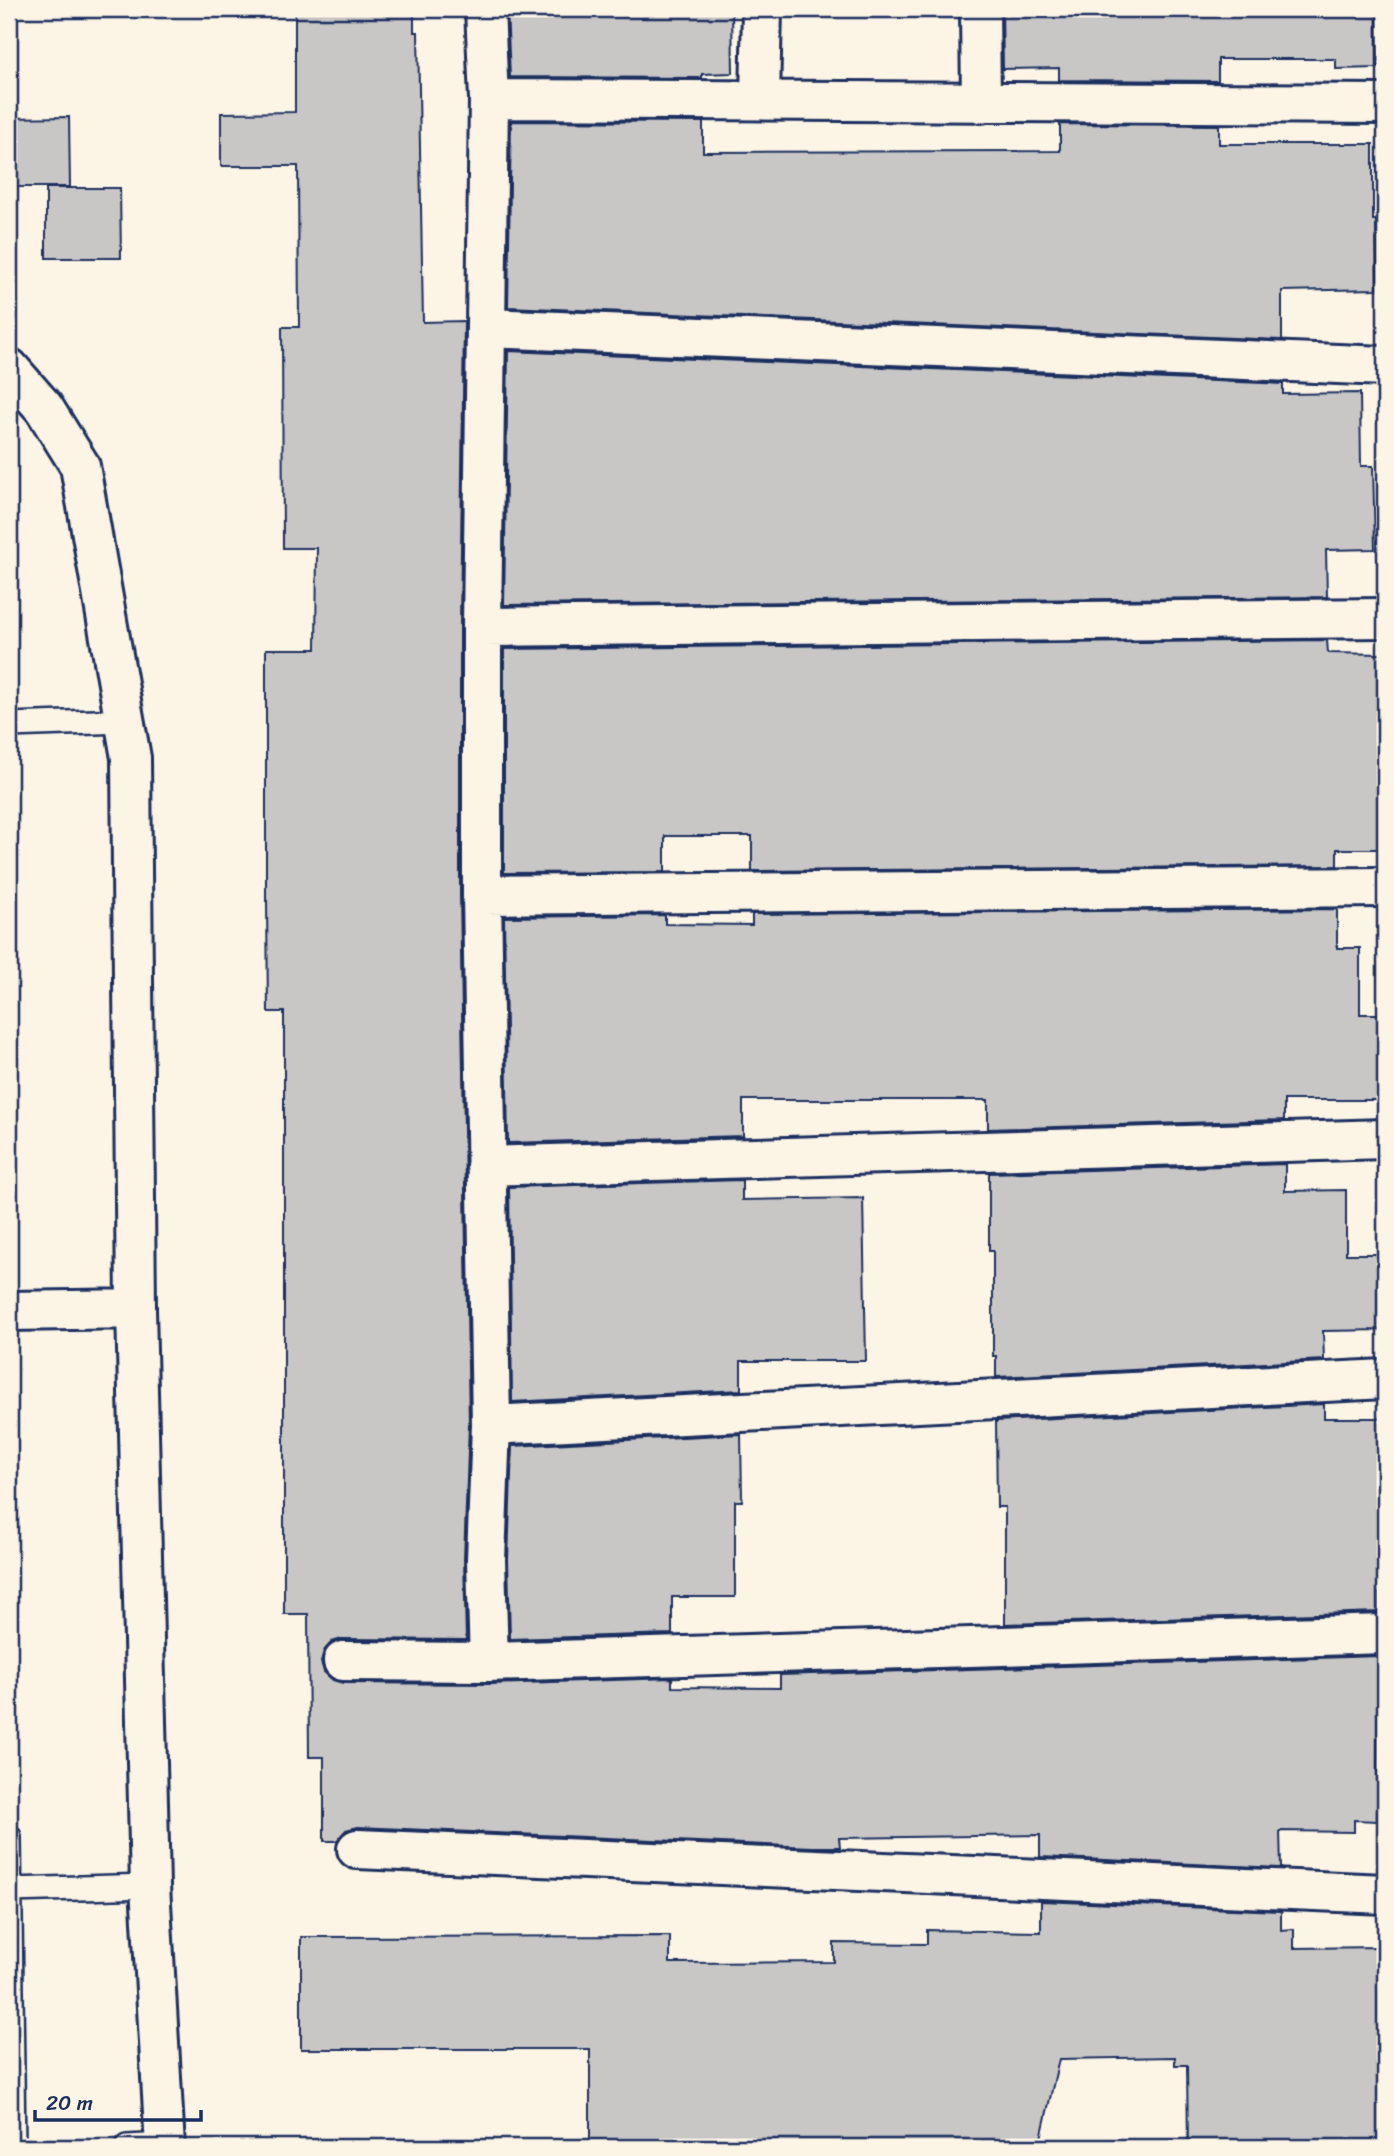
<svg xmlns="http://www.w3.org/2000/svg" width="1394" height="2156" font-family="Sriracha,sans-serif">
  <rect width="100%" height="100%" fill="#fcf5e5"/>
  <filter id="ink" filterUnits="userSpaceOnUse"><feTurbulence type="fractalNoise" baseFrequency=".0143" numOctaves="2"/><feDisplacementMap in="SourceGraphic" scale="14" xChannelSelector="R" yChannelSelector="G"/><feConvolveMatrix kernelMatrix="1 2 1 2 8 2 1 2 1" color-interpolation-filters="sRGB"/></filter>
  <g filter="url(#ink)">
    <path fill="#c8c7c6" stroke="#1b2f5e" stroke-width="2" d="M295,9H414V32H418L423,322L464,321L460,627V895L469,1425L464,1559L466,1640L342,1639L332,1642L324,1651L321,1662L324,1672L333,1680L343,1683L490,1684L672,1678V1687L780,1688V1675L1379,1656L1377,1821L1354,1820V1832L1280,1831L1281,1868L1040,1857V1835L839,1838L840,1847H813L358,1827L346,1830L337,1841H324V1757H309L308,1614H284V1012H268L267,901H266V649H316L317,548H283L282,327H299L298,166H221V113L295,112Z
      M507,9H732L733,73L702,74V78L510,77Z
      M1002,9H1377L1378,68L1336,69V59H1218V81L1059,80V68L1003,69Z
      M69,117L70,187H9V118Z
      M511,121L703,122V152L1060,151V124L1219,125V144H1373V220H1376L1377,289L1282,291V340L508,307Z
      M46,188H120L121,258H46Z
      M508,351L1283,384V394L1360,393L1361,466H1373L1375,549L1326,550L1327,597L504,605Z
      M1327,640L1328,653L1382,654L1383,849H1337V866L752,871V836H665V872L504,873V649Z
      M1337,909V948H1360V1014H1381V1100H1284V1120L988,1129V1100H743V1136L508,1143L504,917L665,915V924L752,925V914Z
      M1285,1164V1191L1346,1190V1254H1385V1330L1323,1331L1324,1360L996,1377V1356H993V1251H989V1173Z
      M742,1180V1200L863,1198L866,1361H741V1390L512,1402L509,1187Z
      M1324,1404V1418H1385V1593H1379V1612L1005,1624V1507H997L996,1421Z
      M741,1434L742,1501H735V1597H672V1634L510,1639L508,1560L512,1446Z
      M1041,1901L1281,1911V1930L1294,1929V1948L1385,1947V2147H1188L1187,2065H1175V2057L1059,2059L1039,2147H590V2049H301V1937L670,1936V1963L834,1962V1943L927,1944V1930L1041,1932Z"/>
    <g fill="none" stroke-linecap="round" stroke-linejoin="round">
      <defs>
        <path id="service" d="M9,725L124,721
          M9,1837L13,2147
          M10,1890L150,1886
          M127,2147L165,2145"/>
        <path id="minor" d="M485,9L489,99L482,627V895L491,1425L486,1560L489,1662L1385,1634
          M980,9L981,103
          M489,99L1385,104
          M760,99L762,9
          M486,328L1385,366
          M9,368L44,408L80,466L131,758L136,1309L150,1886L165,2147
          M482,627L1385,618
          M482,895L1385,887
          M486,1166L1385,1139
          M9,1311L136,1309
          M491,1425L1385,1379
          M343,1661L489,1662
          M357,1849L1385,1894"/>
      </defs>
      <use href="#service" stroke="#1b2f5e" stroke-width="28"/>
      <use href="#minor" stroke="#1b2f5e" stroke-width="44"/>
      <use href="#service" stroke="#fcf5e5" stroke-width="23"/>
      <use href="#minor" stroke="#fcf5e5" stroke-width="38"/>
    </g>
  </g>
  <rect width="1394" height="2156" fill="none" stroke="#fcf5e5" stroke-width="35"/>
  <rect x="18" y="18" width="1359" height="2121" fill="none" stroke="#1b2f5e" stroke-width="2.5" filter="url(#ink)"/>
  <path d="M35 2110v10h166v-10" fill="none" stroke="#1b2f5e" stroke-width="3.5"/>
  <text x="46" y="2110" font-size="21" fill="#1b2f5e" stroke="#fcf5e5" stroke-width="5" paint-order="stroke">20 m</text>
</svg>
